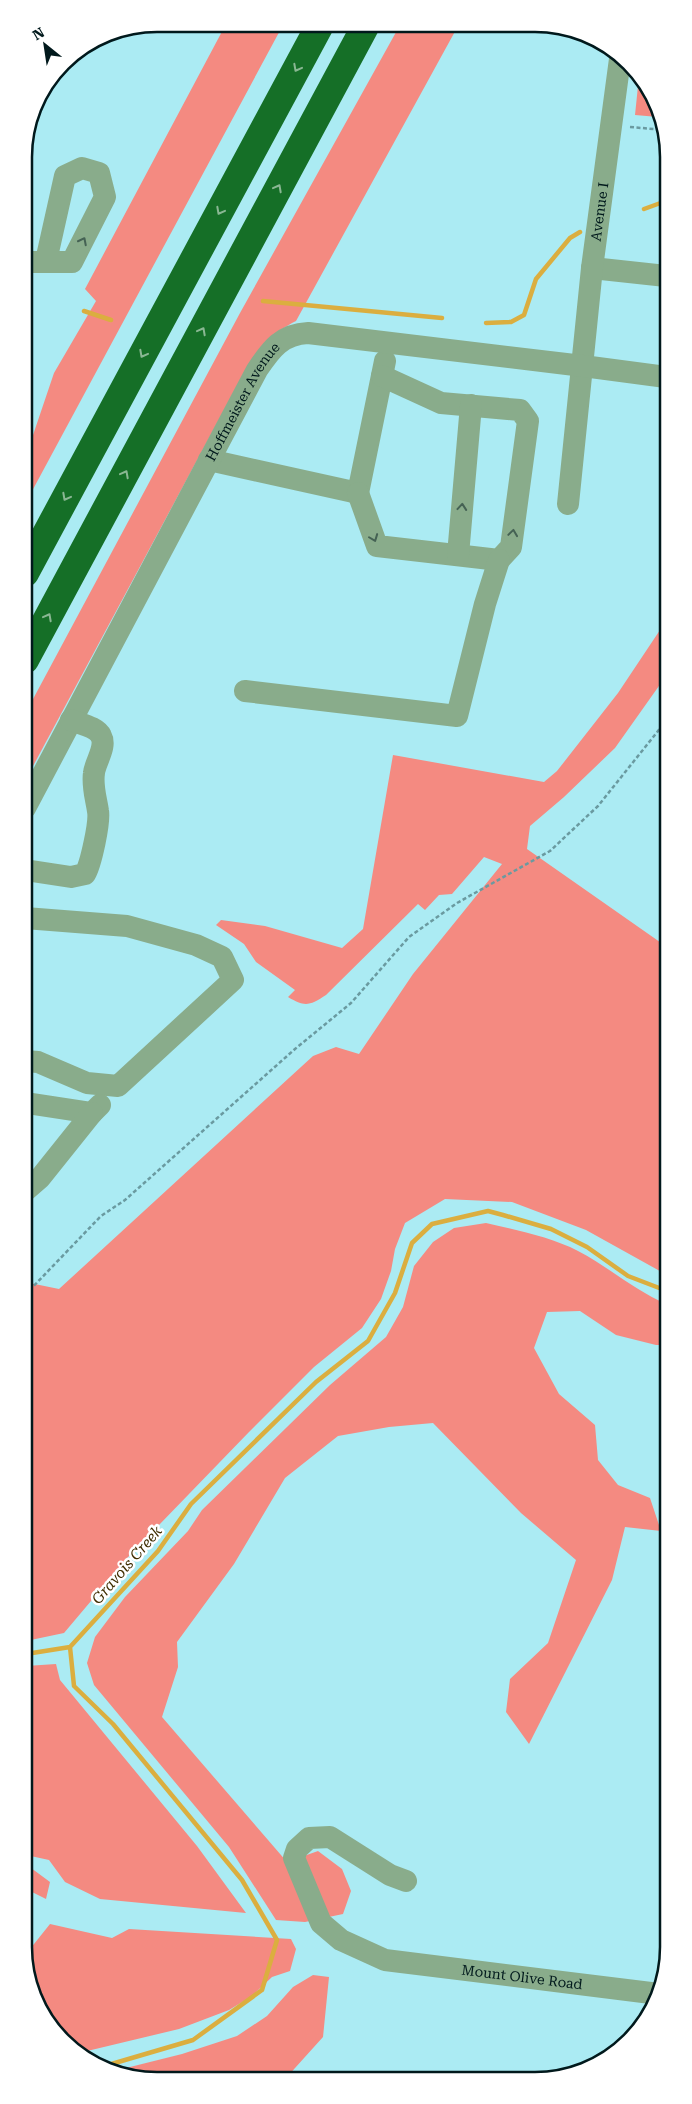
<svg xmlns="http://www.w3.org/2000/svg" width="692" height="2104" font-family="'Roboto Serif',serif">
  <rect width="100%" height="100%" fill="#abebf3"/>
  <path fill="#f48a81" d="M226,24L283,25L24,506V450L31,441L54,373L96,301L85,289Z
    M400,25L458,26L296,321C269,335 262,344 246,369L25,781V714L240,313Z
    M638,86H641L658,117L635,115Z
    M666,621V676L615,748L564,797L530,826L527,849L667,947V1275L586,1230L512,1202L445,1199L405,1223L395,1249L391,1271L381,1299L362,1328L314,1367L249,1432L129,1556L64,1633L26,1641L25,1282L59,1289L313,1056L336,1047L359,1054L413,974L502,864L484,857L452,894L439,895L425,910L418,904L326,995C309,1006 305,1007 288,997L295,990L256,962L244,944L216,925L221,920L265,926L342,948L363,929L393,755L544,782L557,771L618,693Z
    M486,1223C516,1230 551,1237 578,1251C609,1267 635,1291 667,1304V1345H656L616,1335L580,1311L547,1312L534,1348L559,1394L595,1425L598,1460L618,1485L650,1498L661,1531L625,1527L612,1580L529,1744L506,1712L510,1679L548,1643L576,1560L521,1513L433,1423L389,1427L338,1436L285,1478L234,1564L177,1642L178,1667L162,1717L287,1862L318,1851L342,1869L351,1891L343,1914L305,1922L276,1920L229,1847L94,1685L87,1663L95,1637L125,1597L188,1531L202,1510L330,1385L386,1337L403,1307L414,1266L433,1242L454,1228Z
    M56,1664L60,1680L197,1846L246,1913L100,1899L65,1882L49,1860L26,1855V1666Z
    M26,1861L27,1865L50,1882L46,1899L26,1889Z
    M50,1924L112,1938L129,1929L291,1939L296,1949L290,1971L272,1977L252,1996L229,2010L179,2029L83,2052L63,2041L26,1972V1954Z
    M313,1975L329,1977L323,2037L286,2078H132L118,2070L182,2054L237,2036L267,2016L293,1987Z"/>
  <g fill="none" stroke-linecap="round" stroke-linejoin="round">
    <path stroke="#dbae3f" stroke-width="4.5" d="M644,209L666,201
      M263,301L442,318
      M84,311L111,320
      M486,323L511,322L524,315L536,279L570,238L580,232
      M26,1654L70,1647
      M108,2065L193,2040L262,1990L277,1940L242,1880L113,1724L74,1686L70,1647L158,1551L191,1504L316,1382L368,1341L395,1293L412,1243L432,1224L488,1211L503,1215L551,1229L587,1247L628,1276L667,1291"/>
    <path stroke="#6a9aa0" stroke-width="2.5" stroke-dasharray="4 2.5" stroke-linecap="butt" d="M630,127L665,130
      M25,1295L101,1216L125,1200L295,1049L351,1003L409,937L457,903L550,851L598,806L666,721"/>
    <g stroke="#89ac8b" stroke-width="22">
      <path d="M24,262H72L105,197L99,173L82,168L65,176L46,261"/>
      <path d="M592,268L666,276"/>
      <path d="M209,460L358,493L385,361"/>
      <path d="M358,493L377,546L499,560L511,547L528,421L520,410L441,403L382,376"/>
      <path id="s1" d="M568,504L592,268L620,59"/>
      <path d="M458,555L471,405"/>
      <path d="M245,691L457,716L485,604L499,560"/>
      <path id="s2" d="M25,808L257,370C271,349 282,334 308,333L583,366L666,377"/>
      <path d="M25,870L71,877L85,874C91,864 100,822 98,811C96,798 92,786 94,773C95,762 107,747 101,736C97,727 80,724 71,720"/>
      <path d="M25,918L127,926L196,945L222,957L233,980L118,1086L87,1083L38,1062L25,1061"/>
      <path d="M33,1104L92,1113L100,1105"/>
      <path d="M25,1191L40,1178L92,1113"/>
      <path id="s3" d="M406,1881L390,1875L330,1837L309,1838L297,1849L294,1858L321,1923L341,1940L385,1960L659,1994"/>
    </g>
    <path stroke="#156f27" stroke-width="28" d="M25,573L320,25
      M25,660L366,25"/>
  </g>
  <defs><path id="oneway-chevron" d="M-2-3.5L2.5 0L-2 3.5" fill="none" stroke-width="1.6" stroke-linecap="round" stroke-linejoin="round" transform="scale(1.25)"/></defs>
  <g stroke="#8ab793">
    <use href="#oneway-chevron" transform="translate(297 68) rotate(118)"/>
    <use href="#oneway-chevron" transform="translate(278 188) rotate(-62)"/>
    <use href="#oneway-chevron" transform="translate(220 211) rotate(118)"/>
    <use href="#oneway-chevron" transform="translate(202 331) rotate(-62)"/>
    <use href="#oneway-chevron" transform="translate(143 354) rotate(118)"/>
    <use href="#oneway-chevron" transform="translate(125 474) rotate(-62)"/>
    <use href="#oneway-chevron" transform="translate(66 497) rotate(118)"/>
    <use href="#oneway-chevron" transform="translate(48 617) rotate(-62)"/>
  </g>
  <g stroke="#456254">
    <use href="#oneway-chevron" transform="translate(83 241) rotate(-63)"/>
    <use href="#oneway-chevron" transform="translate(462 507) rotate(-85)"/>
    <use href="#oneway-chevron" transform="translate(513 533) rotate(-82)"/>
    <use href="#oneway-chevron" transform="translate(374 538) rotate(69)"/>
  </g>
  <g text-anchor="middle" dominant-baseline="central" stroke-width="5" stroke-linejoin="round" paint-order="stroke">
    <g font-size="14" fill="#01191c" stroke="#fff">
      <text stroke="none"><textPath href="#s1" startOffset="294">Avenue I</textPath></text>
      <text stroke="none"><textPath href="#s2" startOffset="461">Hoffmeister Avenue</textPath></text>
      <text stroke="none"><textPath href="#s3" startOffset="418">Mount Olive Road</textPath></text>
    </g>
    <g font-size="15" font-style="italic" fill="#3f2d00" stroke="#fff">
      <text transform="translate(127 1565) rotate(-49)">Gravois Creek</text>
    </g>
  </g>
  <path d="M0 0H692V2104H0ZM157 32H535A125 125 0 0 1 660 157V1947A125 125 0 0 1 535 2072H157A125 125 0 0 1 32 1947V157A125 125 0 0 1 157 32Z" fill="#fff" fill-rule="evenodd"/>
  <path fill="none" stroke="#01191c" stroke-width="2.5" d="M157 32H535A125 125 0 0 1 660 157V1947A125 125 0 0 1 535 2072H157A125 125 0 0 1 32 1947V157A125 125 0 0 1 157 32Z"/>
  <g transform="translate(45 45) rotate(330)" stroke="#ffffff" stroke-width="4" paint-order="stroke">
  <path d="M0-4L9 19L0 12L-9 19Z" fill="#01191c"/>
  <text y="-8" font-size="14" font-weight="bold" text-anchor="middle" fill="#01191c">N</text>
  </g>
</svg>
